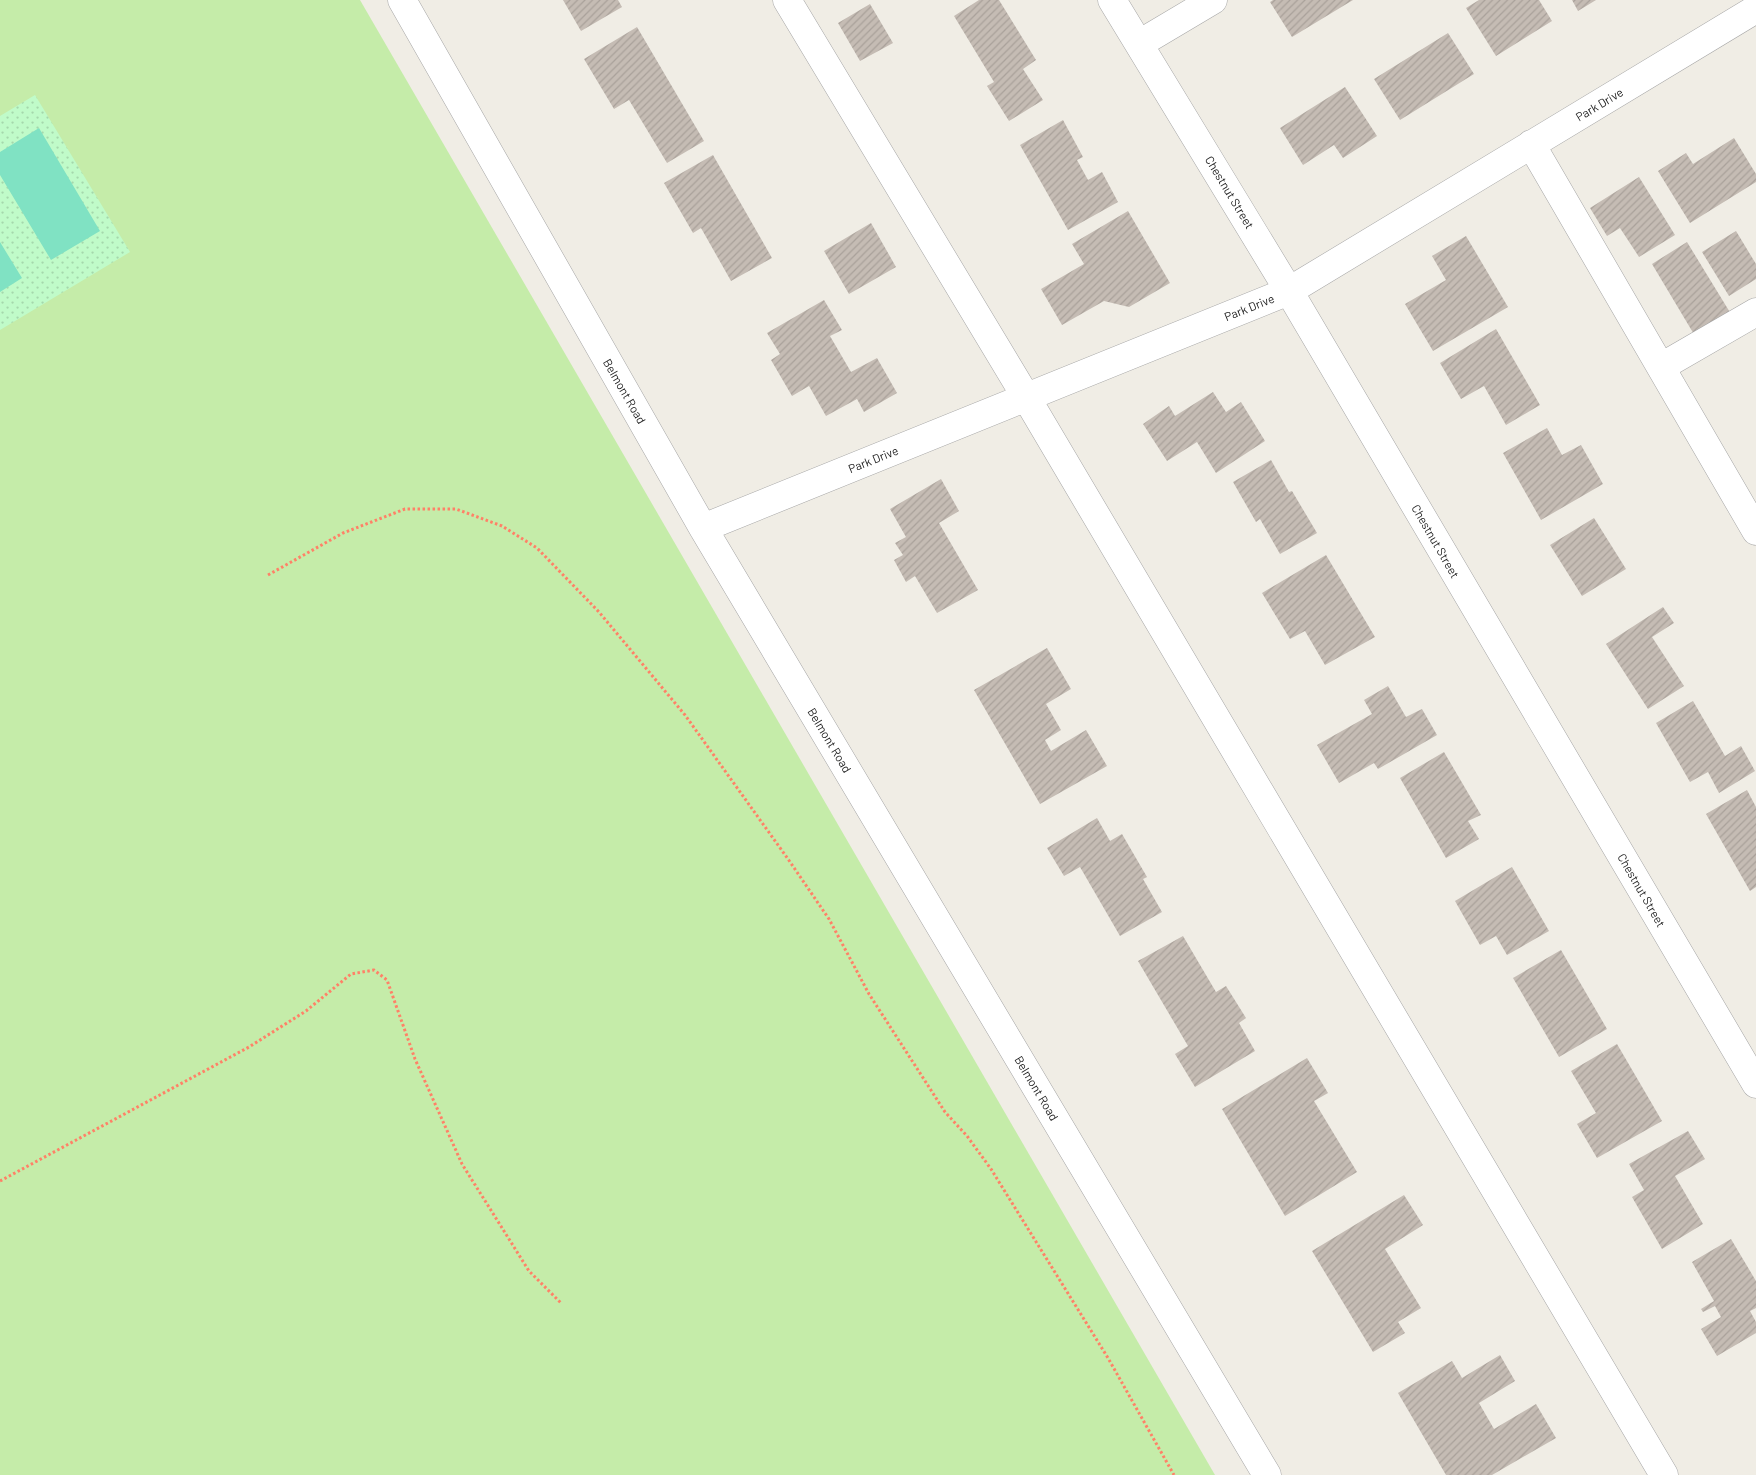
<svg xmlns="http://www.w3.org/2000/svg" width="1756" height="1475" font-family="Barlow,sans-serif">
  <defs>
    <pattern id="park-dots" width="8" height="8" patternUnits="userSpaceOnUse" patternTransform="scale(1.25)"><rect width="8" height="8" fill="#c0fbc9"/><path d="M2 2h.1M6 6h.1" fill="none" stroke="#a5d7ac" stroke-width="1.8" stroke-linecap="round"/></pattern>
    <pattern id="building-hatch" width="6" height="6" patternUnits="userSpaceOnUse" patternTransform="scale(1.25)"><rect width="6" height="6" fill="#c5bcb4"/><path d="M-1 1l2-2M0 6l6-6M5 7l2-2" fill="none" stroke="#a9a19a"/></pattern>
  </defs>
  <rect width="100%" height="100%" fill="#f0ede5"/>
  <path fill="#c5eca9" d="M0,0H360L1215,1475H0Z"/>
  <path fill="url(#park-dots)" d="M35,95L130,252L0,330V116Z"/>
  <path fill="#80e2c3" d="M39,128L100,231L51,260L0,175V152Z
    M0,242L22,278L0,292Z"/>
  <path fill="url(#building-hatch)" d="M563,0H618L622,7L581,31Z
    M979,0H999L1036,60L1023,69L1043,100L1009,121L987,86L994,82L954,16Z
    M1273,0H1353L1292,37L1270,2Z
    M1479,0H1539L1552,21L1496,56L1466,8Z
    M1572,0H1596L1578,11Z
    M870,4L893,43L860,61L838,23Z
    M637,27L704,141L667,163L629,100L614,109L584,59Z
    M1448,33L1474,74L1400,120L1374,79Z
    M1345,87L1377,136L1343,158L1334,145L1303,165L1280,128Z
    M1063,120L1083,157L1077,160L1088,180L1102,172L1118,202L1068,230L1020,145Z
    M1734,138L1756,174V182L1690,223L1658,171L1686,153L1693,164Z
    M713,155L772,258L731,281L701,228L693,233L664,183Z
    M1639,177L1675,235L1639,257L1620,228L1607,236L1590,208Z
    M1128,211L1170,283L1129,307L1104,301L1062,325L1041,289L1084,264L1072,244Z
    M871,223L896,267L849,294L824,251Z
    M1736,231L1756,264V279L1729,296L1702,252Z
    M1466,236L1508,307L1433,351L1405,304L1446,280L1432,256Z
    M1687,242L1731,314L1695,336L1652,264Z
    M824,300L842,330L830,336L851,372L877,358L897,393L864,412L857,399L826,416L809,386L792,396L771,360L780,354L767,333Z
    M1496,329L1540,405L1506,425L1484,386L1461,399L1440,363Z
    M1213,392L1226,412L1241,402L1265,441L1216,473L1197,442L1167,461L1143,424L1169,406L1175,416Z
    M1547,428L1562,455L1581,445L1603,484L1541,520L1503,453Z
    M1271,460L1289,492L1292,491L1317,533L1280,554L1260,519L1256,522L1233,482Z
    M941,479L959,511L939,523L978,590L937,613L915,576L906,582L894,560L903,555L895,543L906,537L890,509Z
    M1594,518L1626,569L1582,596L1550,545Z
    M1326,555L1375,637L1325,665L1305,631L1290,639L1262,593Z
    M1663,607L1674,623L1652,637L1684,686L1648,709L1606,644Z
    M1047,648L1071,689L1046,704L1061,730L1045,740L1051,751L1086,730L1107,766L1040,804L974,690Z
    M1388,686L1406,717L1422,709L1437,735L1378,769L1374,763L1339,783L1317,745L1372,714L1364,700Z
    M1693,701L1725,756L1741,746L1755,771L1719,793L1708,772L1690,782L1656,723Z
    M1444,752L1481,815L1468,821L1479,839L1446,858L1400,778Z
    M1747,790L1756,807V887L1750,891L1706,814Z
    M1097,818L1110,841L1122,834L1147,877L1143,879L1162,912L1120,936L1080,867L1064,876L1047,848Z
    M1512,867L1549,931L1507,955L1496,936L1480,945L1455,901Z
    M1183,936L1216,992L1226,986L1246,1018L1239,1023L1255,1051L1195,1087L1175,1054L1188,1046L1138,961Z
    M1561,950L1607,1029L1559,1057L1513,978Z
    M1617,1044L1662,1121L1597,1158L1577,1124L1596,1113L1571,1071Z
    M1307,1058L1328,1093L1314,1101L1357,1172L1285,1216L1222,1109Z
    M1688,1131L1705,1159L1675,1176L1703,1224L1662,1249L1632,1197L1644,1190L1629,1164Z
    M1404,1195L1423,1225L1385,1249L1421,1308L1398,1322L1405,1333L1373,1352L1312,1251Z
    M1731,1239L1756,1281V1308L1750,1311L1756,1322V1333L1717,1356L1701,1329L1721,1317L1715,1306L1703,1312L1701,1309L1714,1301L1692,1262Z
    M1500,1355L1515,1381L1479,1403L1494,1429L1536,1404L1556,1438L1492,1475H1446L1398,1393L1452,1361L1462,1378Z"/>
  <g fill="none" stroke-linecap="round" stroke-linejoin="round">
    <defs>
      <path id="minor" d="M402,0L703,528L1267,1475
        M787,0L1026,397L1664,1475
        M1112,0L1289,291L1756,1084
        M1139,44L1213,0
        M1531,144L1756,531
        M1661,367L1756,312
        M703,528L1289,291L1756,9"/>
    </defs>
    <use href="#minor" stroke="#a6a6a6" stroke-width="29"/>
    <path stroke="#ff8167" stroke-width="3" stroke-dasharray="2.5 2.5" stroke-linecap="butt" d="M268,575L343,533L405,509H456L502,526L537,548L599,612L685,715L788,859L829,919L869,994L918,1070L945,1112L967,1136L991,1169L1108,1358L1174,1475
      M0,1181L249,1047L306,1011L351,974L374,970L387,980L415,1059L462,1164L529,1271L561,1303"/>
    <use href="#minor" stroke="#fff" stroke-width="28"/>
  </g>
  <g text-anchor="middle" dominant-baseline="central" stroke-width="4" stroke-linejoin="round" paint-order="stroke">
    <g font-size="12" fill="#1f1f1f" stroke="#fff">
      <text transform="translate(1599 104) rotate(-31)">Park Drive</text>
      <text transform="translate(1230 192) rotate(59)">Chestnut Street</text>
      <text transform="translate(1249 307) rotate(-22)">Park Drive</text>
      <text transform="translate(625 391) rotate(60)">Belmont Road</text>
      <text transform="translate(873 459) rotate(-22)">Park Drive</text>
      <text transform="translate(1436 541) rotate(60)">Chestnut Street</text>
      <text transform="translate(830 740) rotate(59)">Belmont Road</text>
      <text transform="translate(1642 890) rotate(60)">Chestnut Street</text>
      <text transform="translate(1037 1088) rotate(59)">Belmont Road</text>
    </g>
  </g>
</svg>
